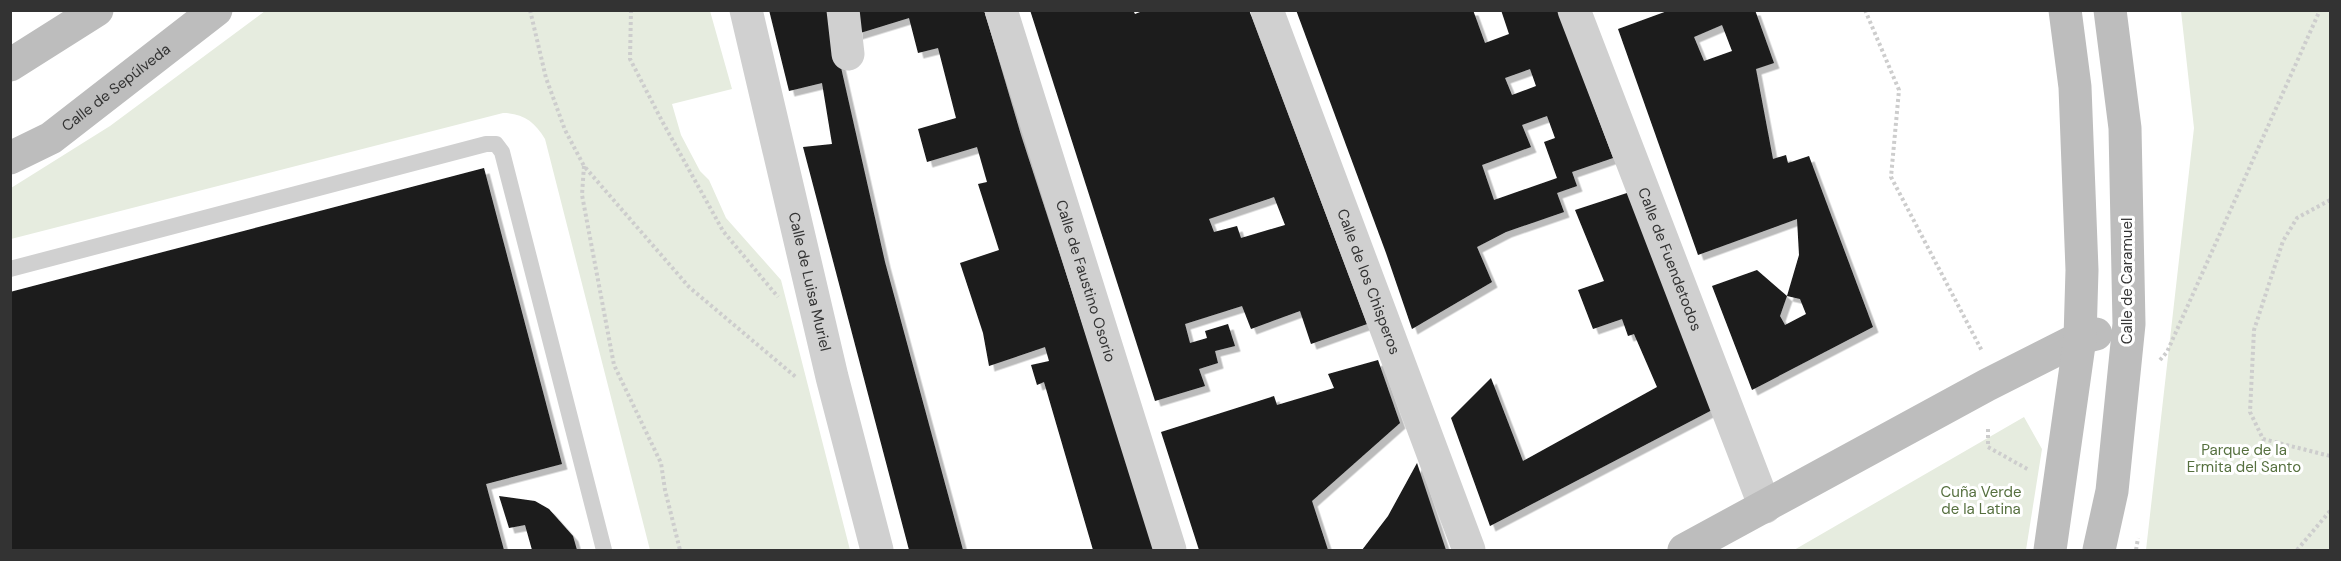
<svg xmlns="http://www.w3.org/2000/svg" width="2341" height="561" font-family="'DM Sans',sans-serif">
  <defs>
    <filter id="shadow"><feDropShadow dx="5.5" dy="5.5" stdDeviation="0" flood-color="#0004"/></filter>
  </defs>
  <rect width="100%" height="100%" fill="#fff"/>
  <path fill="#e6ecdf" d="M265,11H710L732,89L672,104L681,135L700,171L709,180L726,218L781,280L850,550H650L545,139C535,122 523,113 503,113L11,239V188L110,126Z
    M2181,11H2330V550H2146L2194,128Z
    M2024,417L2042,449L2026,550H1794Z"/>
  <path fill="#1a1a1a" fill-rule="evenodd" filter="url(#shadow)" d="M769,10H828L885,262L963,550H909L803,147L832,144L822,83L789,91Z
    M857,10H984L1021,135L1156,550H1093L1044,382L1037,385L1031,365L1049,361L1045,347L989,366L983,333L960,263L999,250L978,184L987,182L977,147L927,162L918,129L956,118L938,48L918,53L909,18L857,34Z
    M1030,10H1133L1135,14L1145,10H1249L1367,324L1311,344L1300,311L1251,329L1242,306L1185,324L1190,343L1207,338L1205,331L1228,324L1235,346L1215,351L1218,363L1199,369L1205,386L1155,401ZM1274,197L1285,225L1241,238L1237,226L1214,232L1209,219Z
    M1296,10H1473L1485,43L1509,34L1501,10H1558L1613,158L1572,172L1577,186L1557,193L1564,212L1506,232L1477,247L1492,282L1412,329L1386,253ZM1530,69L1536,86L1512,95L1505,78ZM1547,116L1555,138L1544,142L1557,178L1494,200L1482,165L1531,147L1522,125Z
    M1670,10H1755L1774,63L1756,69L1773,159L1786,155L1788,163L1809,156L1873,327L1752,390L1712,286L1757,270L1787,296L1780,316L1785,325L1806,314L1800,299L1787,296L1799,255L1797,219L1698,255L1618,29ZM1722,25L1732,51L1704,61L1694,37Z
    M484,168L562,464L486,484L504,550H10V292Z
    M1630,192L1714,409L1490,526L1451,418L1491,378L1523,461L1657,387L1634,334L1628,336L1622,319L1593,329L1578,290L1604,281L1575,210Z
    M1378,360L1400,423L1312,501L1328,550H1199L1161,432L1274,396L1277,405L1334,388L1328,374Z
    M1417,463L1446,550H1362L1388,516Z
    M499,496L535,501L549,509L573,536L577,550H532L525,525L509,528Z"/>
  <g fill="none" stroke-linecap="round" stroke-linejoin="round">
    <path stroke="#cdcdcd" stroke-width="4" stroke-dasharray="3 3" stroke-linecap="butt" d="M530,10L546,78L565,130L584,166L689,287L797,378
      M631,10L630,59L662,121L723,231L778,297
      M1865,10L1899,90L1891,177L1982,351
      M584,166L582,195L614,365L661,463L665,490L680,550
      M2330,200L2297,218L2283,241L2254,330L2250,412L2263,439L2330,456
      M2160,360L2167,352L2320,10
      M1988,429V447L2029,470
      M2136,550L2138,538
      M2297,550L2330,511"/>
    <path stroke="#d0d0d0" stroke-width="16" d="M10,269L486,144H496L502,152L604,550"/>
    <g stroke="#d0d0d0" stroke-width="33">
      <path id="s1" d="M746,10L832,377L877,550"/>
      <path d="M843,10L848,54"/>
      <path id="s2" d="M1001,10L1170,550"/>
      <path id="s3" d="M1267,10L1469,550"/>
      <path id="s4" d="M1574,10L1765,507"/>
    </g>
    <g stroke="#bdbdbd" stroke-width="33">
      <path d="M10,65L97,10"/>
      <path id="s5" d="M10,158L51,138L216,10"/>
      <path d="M1684,550L1987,385L2080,338L2096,334"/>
      <path d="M2050,550L2080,338L2082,270L2075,87L2065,10"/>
      <path d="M2099,550L2112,491L2129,324L2125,128L2110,10"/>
    </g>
  </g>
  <g text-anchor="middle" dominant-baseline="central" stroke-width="6" stroke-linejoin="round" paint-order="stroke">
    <g font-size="15" fill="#333" stroke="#fff">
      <text stroke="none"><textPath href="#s5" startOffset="128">Calle de Sepúlveda</textPath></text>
      <text stroke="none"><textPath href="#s4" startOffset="267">Calle de Fuendetodos</textPath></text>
      <text stroke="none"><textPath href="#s2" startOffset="284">Calle de Faustino Osorio</textPath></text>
      <text stroke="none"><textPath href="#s3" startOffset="290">Calle de los Chisperos</textPath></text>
      <text stroke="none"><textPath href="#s1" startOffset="279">Calle de Luisa Muriel</textPath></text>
      <text transform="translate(2127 281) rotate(-90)">Calle de Caramuel</text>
    </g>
    <g font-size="15" fill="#56703f" stroke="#fff">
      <text x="2244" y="450">Parque de la<tspan x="2244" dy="17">Ermita del Santo</tspan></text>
      <text x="1981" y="492">Cuña Verde<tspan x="1981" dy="17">de la Latina</tspan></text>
    </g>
  </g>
  <rect width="2341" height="561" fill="none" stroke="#333333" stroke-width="24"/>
</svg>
